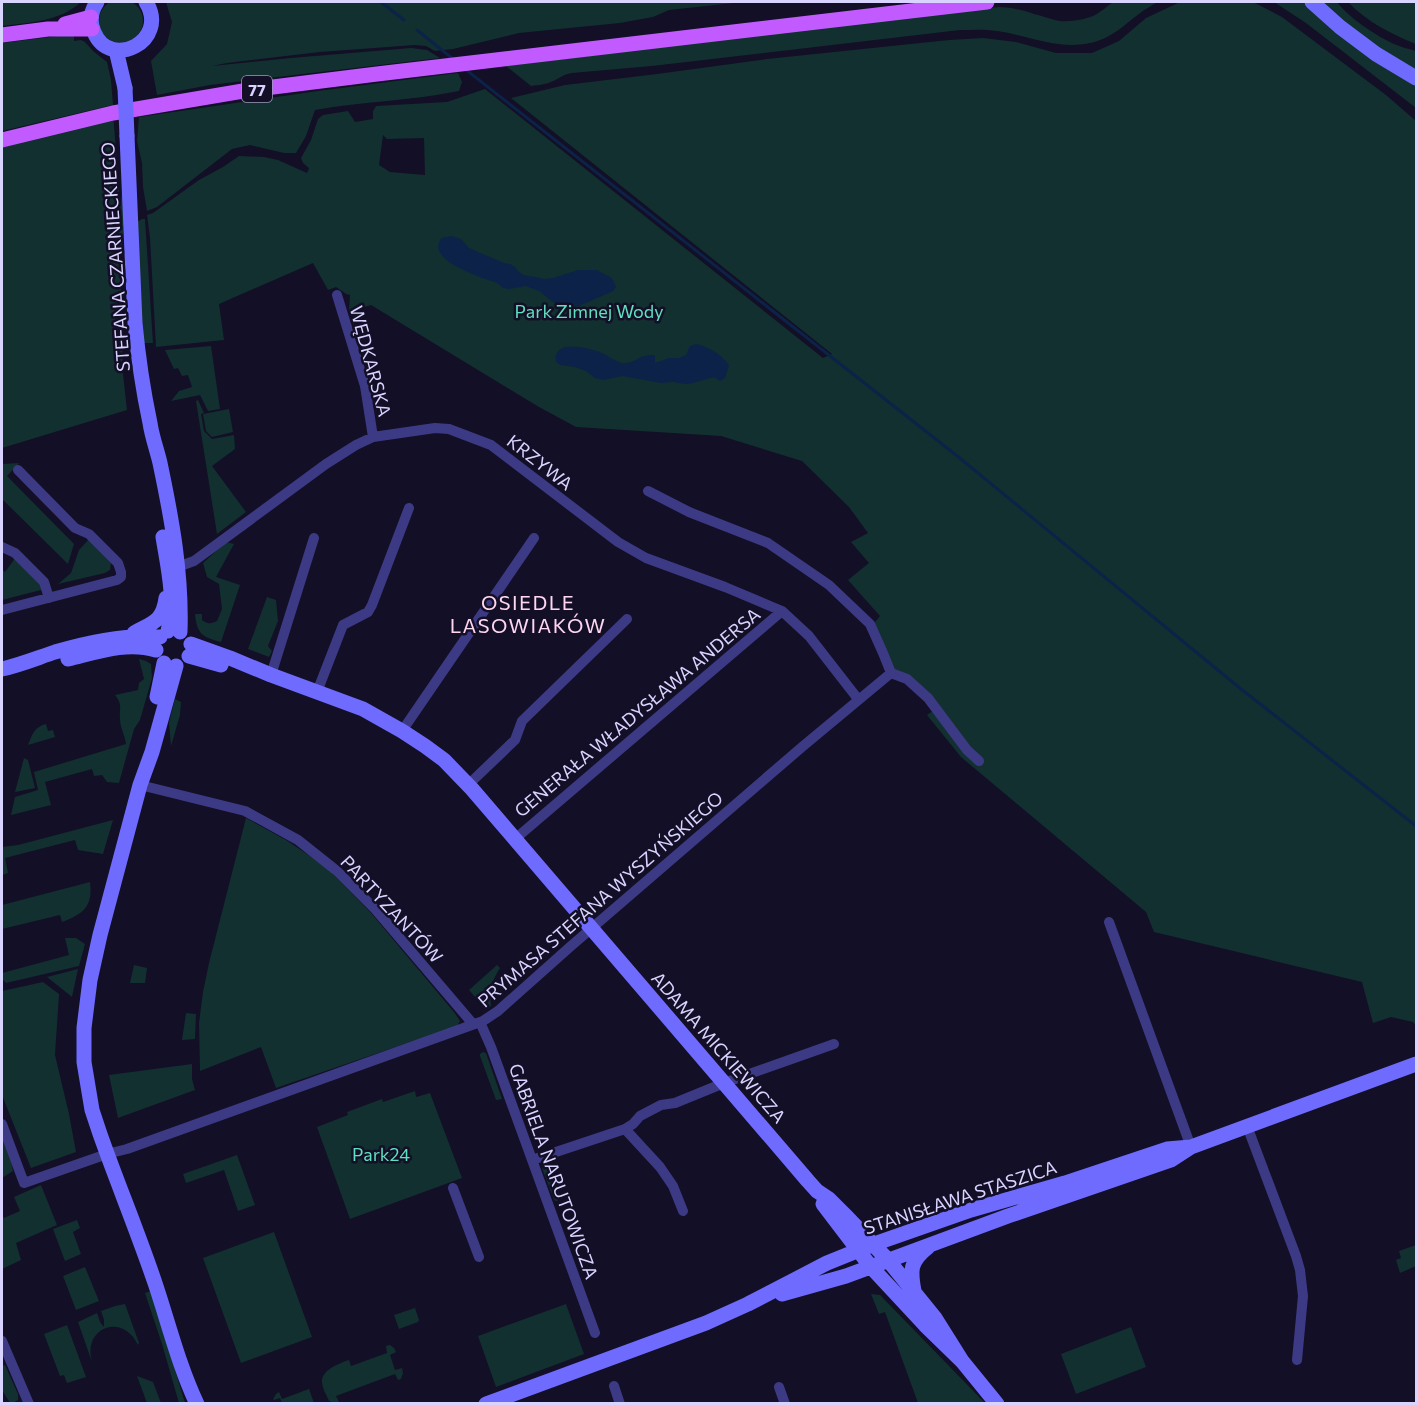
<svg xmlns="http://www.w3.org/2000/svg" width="1418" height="1405" font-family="Commissioner,sans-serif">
  <rect width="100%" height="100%" fill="#130f26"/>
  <path fill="#12302f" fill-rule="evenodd" d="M99 21a22 22 0 1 1 44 0a22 22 0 1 1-44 0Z
    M2,2H81C59,22 31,22 2,26Z
    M166,2H743L669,10L653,17L620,23L519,33L453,49L435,51L426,46L415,45L320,52L227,63L212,66L291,58L411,48L427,50L440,58L210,85L157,95L151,61L167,44L172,22Z
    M1113,2H1158C1151,6 1145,9 1139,14C1128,22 1118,32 1105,38C1068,55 1033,36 997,31C984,29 972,30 960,30L652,66L572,73C565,74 563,76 557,79C549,84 540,85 531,86L506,66L999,7C1022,8 1035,15 1055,20C1066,23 1083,20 1093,16C1100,13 1107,6 1113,2Z
    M1186,2H1253L1282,17L1386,95L1416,121V1025L1413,1022L1391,1017L1373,1023L1362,982L1154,932L1146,912L961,757L927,715L937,708L907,679L891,673L871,627L880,616L848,580L869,563L851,542L868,533L849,507L802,461L721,436L576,427L539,407L371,305L349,311L350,295L346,294L336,287L328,290L313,263L219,304L224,340L156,347L150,238L147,215L153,213L199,180L223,167L239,156L264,157L278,160L307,173L309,168L303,163L301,158L311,140L318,119L323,115L348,111L355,122L373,119V111L376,106L447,102L485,89L823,358L832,354L511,98L565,85L657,74L767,59L949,40L983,38L1016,42L1056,53H1092L1119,41L1146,18L1178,3ZM383,135L387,139L424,138L425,175L390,172L379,165Z
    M1274,2H1303L1342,37L1416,84V108L1306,23Z
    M1319,2H1337C1349,18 1375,35 1394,44C1401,47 1409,49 1416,51V72L1378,50Z
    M1348,2H1416V44C1391,34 1367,22 1348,2Z
    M74,34V41L81,40L85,42L93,51L107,62L111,80L113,105L2,131V43Z
    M458,73L462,82L459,91C411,101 363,101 315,110L306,136L296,153H284L250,145L232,149L157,207L147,211L143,187L142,163L137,141L139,117L318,91Z
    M113,113L119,188L120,210L122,191L125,212L122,245H120L123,374L127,410L2,448V144Z
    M142,219H145L153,343H143L137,222Z
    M211,346L220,409L208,411L200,395L171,401L179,391L192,387L188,375L182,376L178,368L174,369L165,350Z
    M198,400L204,413L201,414L204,431L212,439L234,435L235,449L212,466L246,512L217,534L196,401Z
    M229,409L233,432L212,437L206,431L203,414Z
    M19,463L7,476L74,544L68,564L2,499V464Z
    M90,538L111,563L110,570L105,573L58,584L71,573L79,550Z
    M226,542L234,544L216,577L240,585L221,642C202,637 197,634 195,614H202V620C207,624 211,624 217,621L222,609L219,584L207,577L203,563Z
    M16,557L43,584L41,590L2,600V569L5,572Z
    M267,597L276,600L278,621L268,646L272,651L269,657L248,649Z
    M139,659L146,661L151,664L152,678L140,720L134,729L119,783L107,782L102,775L94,776L92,769L45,782L51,805L11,815L15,797L38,790L34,772L126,744C125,736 120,727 120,719C119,708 123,705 115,695L138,690L139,683L144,679Z
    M175,699L181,702L180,715L171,746L169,722Z
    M46,724L48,731L53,730L55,737L28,745C32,735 34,727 46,724Z
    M24,758L28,760L35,788L15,792Z
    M246,818L286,840L325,866L371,913L454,1012L460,1021L457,1026L276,1088L261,1047L200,1071L199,1023L203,992L209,963Z
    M113,820L103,854L78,850L75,840L5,858L8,873L2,875V847L18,845Z
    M90,882C93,906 84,914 62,922L60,915L2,929V905Z
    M65,938H76L85,944L79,966L6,983L2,979V973L69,955Z
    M134,965L147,968L145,983H130Z
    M497,965L500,968C492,980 489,992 491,1006L486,1010L469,990Z
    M78,969L72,997L47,977Z
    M43,982L59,994L55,1055L69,1114L76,1152L31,1168L2,1095V991Z
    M186,1013L196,1014L195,1039L182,1040Z
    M483,1052L486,1053L502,1099L496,1100L480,1056V1054Z
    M192,1064V1079L195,1090L118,1118L109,1075Z
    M415,1091L416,1097L430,1093L462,1178L350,1219L317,1127L348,1115L347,1112L382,1099L383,1102Z
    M2,1138L11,1162L13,1171L2,1178Z
    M237,1155L255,1205L238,1211L224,1170L186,1183L183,1174Z
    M544,1160L547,1161L560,1197L559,1200L556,1201L554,1200L542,1168Z
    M41,1185L57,1225L16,1243L21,1260L2,1269V1215L4,1218L20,1211L14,1197Z
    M77,1220L80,1228L73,1232L81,1254L65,1261L53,1229Z
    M274,1232L312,1337L241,1363L203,1258Z
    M1416,1245V1266L1400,1273L1396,1260L1401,1258L1399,1251Z
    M85,1267L99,1301L76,1310L63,1276Z
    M151,1291L185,1403H179L162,1344L145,1293Z
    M871,1294L880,1295L985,1403H918L885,1312L879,1314Z
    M125,1304L139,1343L138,1345C123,1312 82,1327 92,1362L78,1322L97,1313L100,1322L104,1327V1320L101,1311L115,1306Z
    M566,1304L584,1354L496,1387L478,1336Z
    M415,1308L419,1320L418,1322L399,1329L394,1315Z
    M67,1325L86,1377L67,1383L64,1375L60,1376L44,1334Z
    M1131,1327L1146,1367L1076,1394L1061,1354Z
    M390,1345L394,1348L396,1352L390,1355L395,1370L402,1368L403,1373L401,1379L398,1380L395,1374L336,1396L339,1402L335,1403L329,1401C327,1396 322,1388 322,1382C321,1370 340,1363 349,1360L351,1366L387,1353L386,1346Z
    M5,1365L18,1394V1400L13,1403H10L2,1390V1366Z
    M137,1376L153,1382L161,1403H147Z
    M309,1389L314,1403H282L280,1398L274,1400L273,1399L276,1394L279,1392L282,1399Z"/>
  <path fill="#0c2248" d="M451,236L461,239L469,248L504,263L510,264L515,267L519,272L524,275L545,279L553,278L578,270H597L612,278L616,287L613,291L579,306L559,305L553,302L539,291L526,286L509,289L503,288L497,283C483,278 440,265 438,247C438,245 440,240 441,238Z
    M696,344C710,347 720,354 729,365L725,378L720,381L714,377L693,383L686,384L673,382L661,383L622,376L603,380L595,378L586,371L575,367L561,365L556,362C552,338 589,348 602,353C609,356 616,362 623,363C636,363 637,357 645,356C648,355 652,355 655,355V363L669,358H679L686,355L690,346Z"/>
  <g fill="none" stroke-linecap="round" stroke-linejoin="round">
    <path stroke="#0c2248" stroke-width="3" d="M381,2L404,20
      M417,30L453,59
      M465,69L956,455L1241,689L1416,826"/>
    <path stroke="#3d3a85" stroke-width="10" d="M337,295L365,386L373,437
      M648,491L689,512L768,543L829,585L870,624L883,653L891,673
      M2,547L15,553L44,582L49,598
      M174,572L183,565L194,561L326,464L356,445L373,437L435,428L449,429L491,445L618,542L646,558L725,587L782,611L809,636L858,699
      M2,610L117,580L121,577V572L118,563L89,534L75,528L18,470
      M891,673L907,679L928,698L967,750L979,761
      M271,675L314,538
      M317,692L343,625L368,612L372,605L409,508
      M402,731L534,538
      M140,785L245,811L298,840L337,871L375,909L473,1024
      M468,785L515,740L522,721L627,619
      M515,839L782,611
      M1109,922L1191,1147
      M480,1022L491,1047L595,1333
      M2,1124L24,1183L107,1154L127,1149L483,1021L498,1011L571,946L802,747L891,673
      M1247,1126L1296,1256L1300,1270L1303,1296L1297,1360
      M625,1129L660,1167L673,1186L683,1211
      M532,1160L625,1129L633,1124L640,1116L661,1105L675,1103L724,1083L834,1044
      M453,1188L479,1257
      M2,1341L29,1404
      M614,1386L620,1404
      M779,1387L785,1404"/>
    <path stroke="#6f6bff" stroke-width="15" d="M97,2C91,11 89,21 94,32C110,71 170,41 146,2
      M1312,2L1340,27L1376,54L1416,78
      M116,50L125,88
      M127,136L135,323C138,356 143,390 150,423C152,437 157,450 160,463C172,520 182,574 180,632
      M163,537C168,568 176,600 168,631
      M134,633C152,623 163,622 166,598
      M191,644L230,658L271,675L363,709L402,731L425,746L444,760L472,789L808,1181L817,1191L829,1199L845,1215L888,1260L935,1318L962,1361
      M189,656L221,665
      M68,659C97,652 127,641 156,650
      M176,666L152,752L140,785L100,935L90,980L84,1028V1062L92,1110L100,1134C118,1185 139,1235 156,1286C169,1325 179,1366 197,1404
      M2,669C20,665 37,658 55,652C89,642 125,634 160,637
      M157,697L164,663
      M823,1204L871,1267L925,1325L962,1361L997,1404
      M914,1291C910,1270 910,1261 928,1247
      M782,1294L846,1276L1008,1216L1171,1160L1191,1147L1416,1064
      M486,1404L706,1323L748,1304L827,1263L874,1244L971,1210L1065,1183L1167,1149L1191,1147"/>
    <path stroke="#c25bff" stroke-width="15" d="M65,24L91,17
      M2,35L48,29H92
      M2,140L113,113L249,90L377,74L987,2"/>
    <path stroke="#6f6bff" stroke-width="15" d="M125,88L127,136"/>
  </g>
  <g text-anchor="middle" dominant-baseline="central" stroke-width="5" stroke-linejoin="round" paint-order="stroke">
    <rect fill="#130f26" stroke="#9e99be" stroke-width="1.5" x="242" y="76" width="30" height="26" rx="4.5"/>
    <g font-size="16" font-weight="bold" fill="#d9d4ff">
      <text x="257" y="89">77</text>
    </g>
    <g font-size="18" fill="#d9d4ff" stroke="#130f26">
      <text transform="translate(115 257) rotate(-94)">STEFANA CZARNIECKIEGO</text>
      <text transform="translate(371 361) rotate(75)">WĘDKARSKA</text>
      <text transform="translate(540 462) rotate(38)">KRZYWA</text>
      <text transform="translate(637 712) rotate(-40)">GENERAŁA WŁADYSŁAWA ANDERSA</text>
      <text transform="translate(600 899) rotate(-41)">PRYMASA STEFANA WYSZYŃSKIEGO</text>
      <text transform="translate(392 909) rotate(47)">PARTYZANTÓW</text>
      <text transform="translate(719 1047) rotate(49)">ADAMA MICKIEWICZA</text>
      <text transform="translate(554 1171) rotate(70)">GABRIELA NARUTOWICZA</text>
      <text transform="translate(960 1197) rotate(-18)">STANISŁAWA STASZICA</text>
    </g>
    <g font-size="18" fill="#5fe0c0" stroke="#130f26">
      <text x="589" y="311">Park Zimnej Wody</text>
      <text x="381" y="1154">Park24</text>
    </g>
    <g font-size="20" letter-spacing="1.5" fill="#ffd6f0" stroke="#130f26">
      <text x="528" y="602">OSIEDLE<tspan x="528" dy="23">LASOWIAKÓW</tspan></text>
    </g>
  </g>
  <rect width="1418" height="1405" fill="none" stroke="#d9d4ff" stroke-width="6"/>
</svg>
